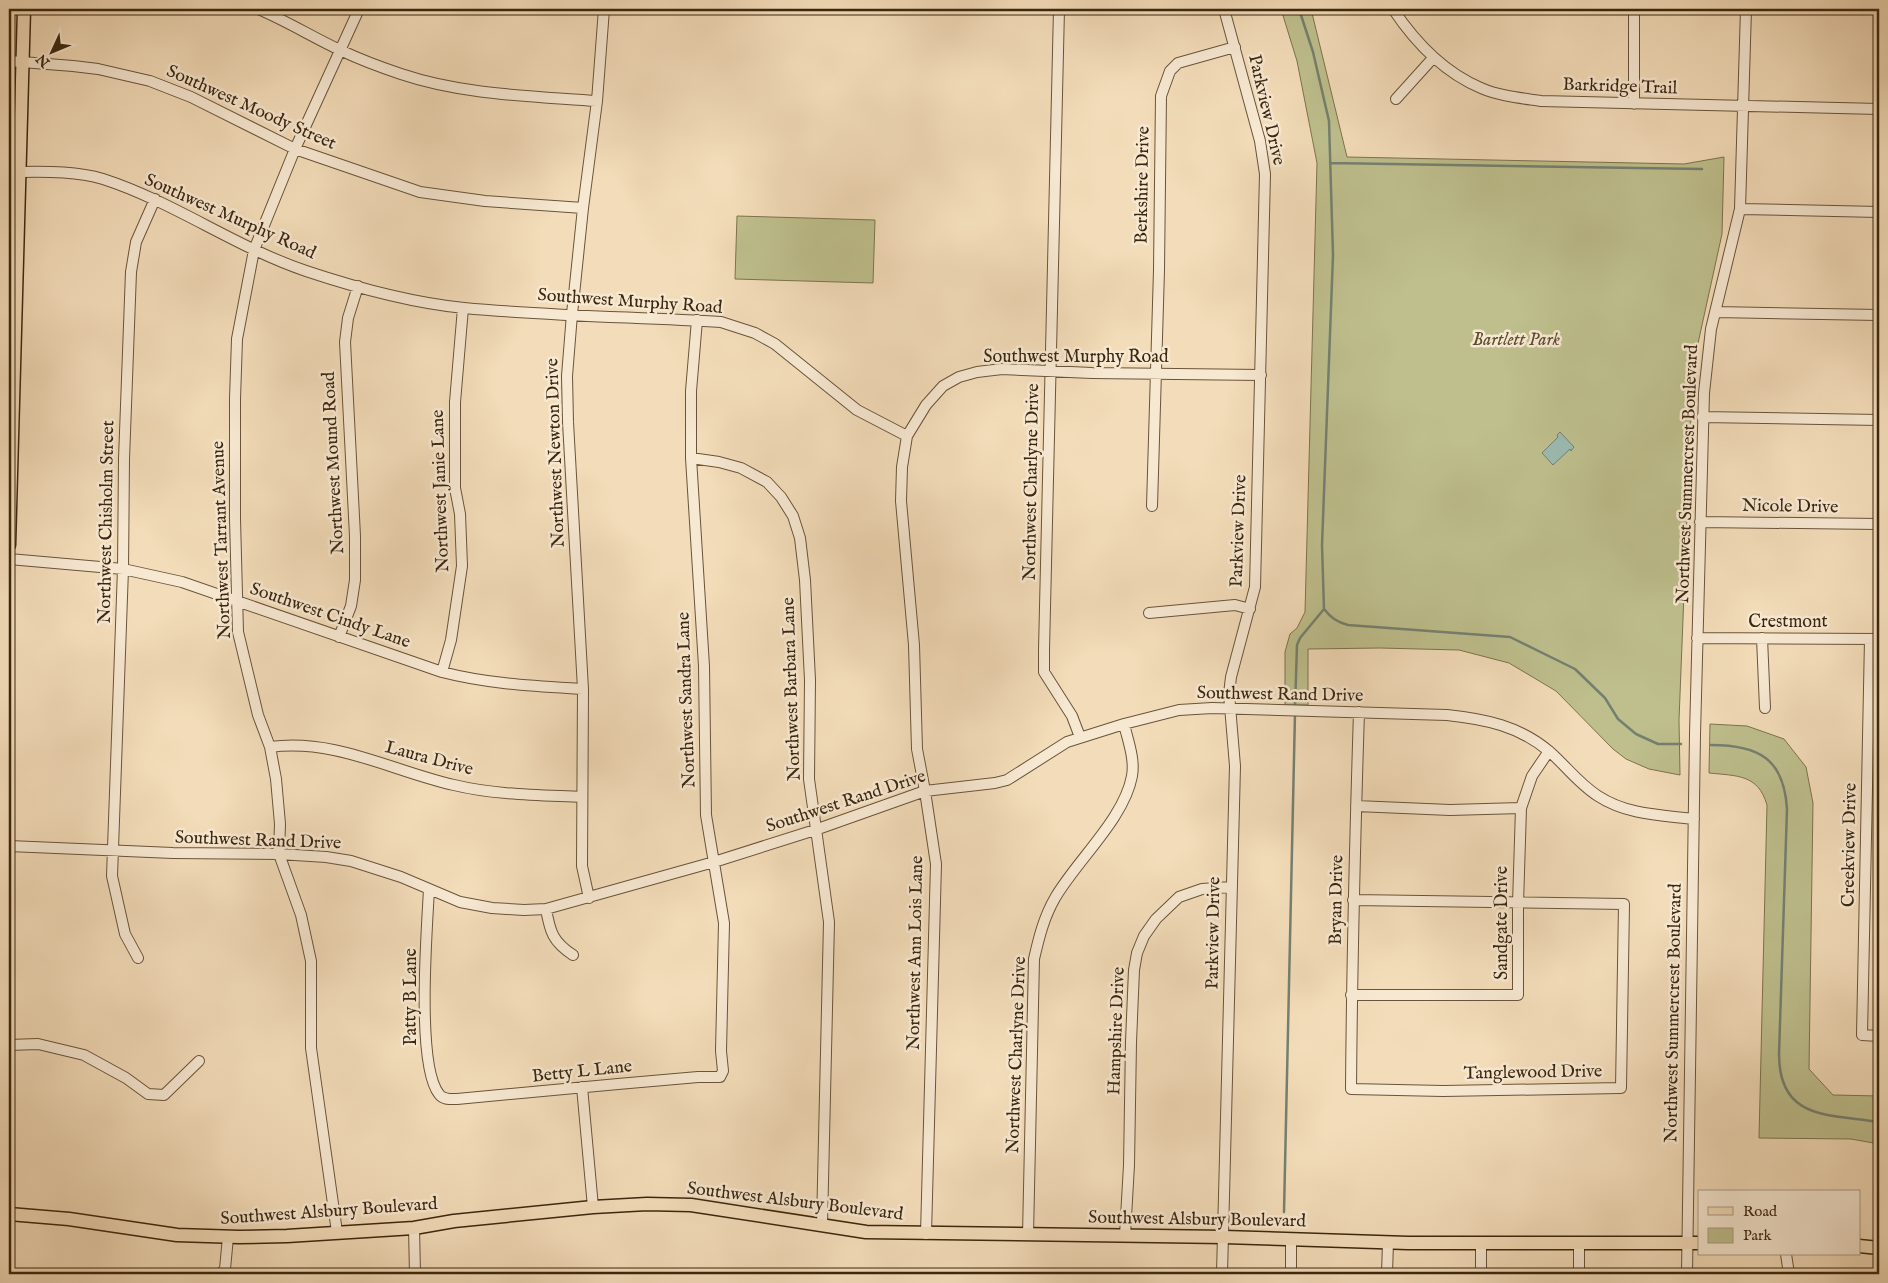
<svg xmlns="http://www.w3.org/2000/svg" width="1888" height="1283" font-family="'IM FELL English',serif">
  <rect width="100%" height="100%" fill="#f3dcb9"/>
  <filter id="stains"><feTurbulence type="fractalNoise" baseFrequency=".004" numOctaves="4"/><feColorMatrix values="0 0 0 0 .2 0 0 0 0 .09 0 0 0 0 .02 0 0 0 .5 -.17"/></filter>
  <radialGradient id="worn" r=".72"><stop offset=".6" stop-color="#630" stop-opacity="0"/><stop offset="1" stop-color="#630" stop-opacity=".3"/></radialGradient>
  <path fill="#bebf8d" stroke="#7c734e" d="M1281,9H1311L1347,157L1684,164L1724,157L1722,234L1693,366L1679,720L1680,775L1649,769L1626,759L1613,749L1556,691L1509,663L1459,650L1380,648L1308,649V705H1285V652L1290,634L1297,628L1305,612L1317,163L1297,61Z
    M737,216L875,220L873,283L735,279Z
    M1710,724L1747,726L1784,739L1806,767L1813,803L1809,1069L1833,1095L1879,1096V1144L1851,1139L1759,1138L1767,805C1758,774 1737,776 1709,773Z"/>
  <path fill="#9bbbb2" stroke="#758071" d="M1560,432L1574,447L1571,451L1570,449L1553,465L1542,453L1558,437L1557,435Z"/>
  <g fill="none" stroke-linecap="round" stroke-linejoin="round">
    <path stroke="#758071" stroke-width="2.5" d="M1299,9L1313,52L1329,121L1333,255L1322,545L1324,609C1331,618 1337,622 1348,625L1510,637L1575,669L1605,698L1618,719L1636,734L1658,744H1681
      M1330,163L1702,169
      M1295,708L1297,645L1300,638L1324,609
      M1711,745C1759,745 1784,759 1787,809L1779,1054C1779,1121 1830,1114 1879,1122
      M1284,1212L1295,713"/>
    <defs>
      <path id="minor" d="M258,9C287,21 312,37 340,50C359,59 380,67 401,74C463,95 532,96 597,101
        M1059,9L1044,650V672L1072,716L1080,737
        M1393,9C1415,42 1443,72 1481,88C1499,96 1521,98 1541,101L1879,109
        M9,61L73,66L98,69L150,81L191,97L295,149L420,192L485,201L583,208
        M1396,99L1433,58
        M1634,104V9
        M9,172C40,172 73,170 103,179C174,202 235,247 306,271C354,287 414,303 464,308C550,316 636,317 721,322L755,333L775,344L857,410L907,436
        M1740,209L1879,212
        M1716,312L1879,315
        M1702,417L1879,420
        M691,458L719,462L741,468L767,482L781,497L793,516L800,538L805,580L810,680L809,779L829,922L822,1225
        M1152,506L1159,270L1161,96L1170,71L1178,63L1235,47
        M1700,522L1879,524
        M9,559L123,569L182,582L442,672C488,684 535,686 583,689
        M1149,613L1235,605L1250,609
        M339,637L351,606L355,580V536L345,342L348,318L358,286
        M1697,638L1879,639
        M1762,638L1765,708
        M1870,639L1862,1035L1879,1036
        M442,672L451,640L462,566L460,514L455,488V402L463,308
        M270,747C335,738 392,771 454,785C495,795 540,795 582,797
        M1356,806L1450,810L1521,808
        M9,846L173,853L279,854L326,857L351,861L401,877L460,902L492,908L524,910L546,909L714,862L815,830L925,791L995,783L1007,780L1067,742L1124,724L1179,710L1212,708L1447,715C1485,719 1520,726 1550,752C1566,766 1579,784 1598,796C1627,815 1661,815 1694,819
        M429,889C427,929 416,1065 439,1094C443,1100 451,1099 457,1099L618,1084L698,1077H720L723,1071L721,1051L724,923L706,815L704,666L691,458V391L697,320
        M589,898L582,866L583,689L568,422L567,376L572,314L583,208L597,101L604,9
        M1353,900L1624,904L1621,1088L1443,1091L1351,1089C1352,963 1355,838 1359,712
        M546,909C550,932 553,942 573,955
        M138,958L125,934L112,876L123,569L124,459L131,272L136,242L155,199
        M1351,995H1518V904L1521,808L1532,776L1549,751
        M9,1045L38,1044L84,1055L126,1078L148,1094L164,1095L199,1061
        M582,1087L593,1207
        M414,1228L415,1274
        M337,1232L311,1048V961L301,915L279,854L280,824L276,779L270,747L258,715L238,632L235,519V399L237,339L254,250L295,149L359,9
        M926,1234L936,864L925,791L917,749L914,645L901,501L902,467L907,436L926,405L943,386L959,377L977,372L1002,369L1092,373L1261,375
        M1028,1235L1034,959C1039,937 1044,917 1055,898C1077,860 1124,819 1132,776C1135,759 1128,741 1124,724
        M1125,1235L1129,1165L1131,1042L1134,970L1137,953L1144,936L1156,919L1179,897L1202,889L1231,887
        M1786,1254L1789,1274
        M220,1274L225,1269L228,1237
        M1222,1274L1235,766L1229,694L1231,677L1255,587L1265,174L1260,141L1224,9
        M1291,1274V1239
        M1387,1274L1388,1242
        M1481,1274V1243
        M1579,1274V1244
        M1687,1274L1695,734L1704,393L1711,329L1740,209L1746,9"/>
      <path id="major" d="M9,545L24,9
        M9,1214L69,1219L177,1235L239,1237L287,1236L414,1228L454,1221L593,1207L647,1204L691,1205L866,1232L1224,1237L1408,1243H1699
        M1859,1246L1879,1248"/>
    </defs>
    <use href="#minor" stroke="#69543a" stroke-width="12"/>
    <use href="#major" stroke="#3b270f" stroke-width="15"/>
    <use href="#minor" stroke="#f7e8d2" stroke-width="10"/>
    <use href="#major" stroke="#f3dcb9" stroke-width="12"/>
  </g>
  <g text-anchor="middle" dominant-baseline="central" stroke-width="5" stroke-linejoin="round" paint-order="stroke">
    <g font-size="18" fill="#3b270f" stroke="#f7e8d2">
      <text transform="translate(1620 87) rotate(2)">Barkridge Trail</text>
      <text transform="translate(251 108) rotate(24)">Southwest Moody Street</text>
      <text transform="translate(1266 110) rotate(77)">Parkview Drive</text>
      <text transform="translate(1143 185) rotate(-89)">Berkshire Drive</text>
      <text transform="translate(230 217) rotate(24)">Southwest Murphy Road</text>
      <text transform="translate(630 302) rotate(4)">Southwest Murphy Road</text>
      <text x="1076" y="357">Southwest Murphy Road</text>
      <text transform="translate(556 453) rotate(-92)">Northwest Newton Drive</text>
      <text transform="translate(334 463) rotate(-93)">Northwest Mound Road</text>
      <text transform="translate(1688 474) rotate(-88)">Northwest Summercrest Boulevard</text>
      <text transform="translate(1032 482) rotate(-89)">Northwest Charlyne Drive</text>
      <text transform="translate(441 491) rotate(-92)">Northwest Janie Lane</text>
      <text transform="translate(1790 507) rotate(1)">Nicole Drive</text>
      <text transform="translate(107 522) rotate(-89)">Northwest Chisholm Street</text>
      <text transform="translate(1239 531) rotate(-88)">Parkview Drive</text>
      <text transform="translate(222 540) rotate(-92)">Northwest Tarrant Avenue</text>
      <text transform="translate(330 616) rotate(19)">Southwest Cindy Lane</text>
      <text x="1788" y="622">Crestmont</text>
      <text transform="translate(792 689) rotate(-92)">Northwest Barbara Lane</text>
      <text transform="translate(1280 695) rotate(1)">Southwest Rand Drive</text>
      <text transform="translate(687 700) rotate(-92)">Northwest Sandra Lane</text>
      <text transform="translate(429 759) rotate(15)">Laura Drive</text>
      <text transform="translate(846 802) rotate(-18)">Southwest Rand Drive</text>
      <text transform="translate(258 841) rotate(2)">Southwest Rand Drive</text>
      <text transform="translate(1850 845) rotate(-89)">Creekview Drive</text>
      <text transform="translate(1337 900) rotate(-89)">Bryan Drive</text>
      <text transform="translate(1502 923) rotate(-90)">Sandgate Drive</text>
      <text transform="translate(1214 933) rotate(-89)">Parkview Drive</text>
      <text transform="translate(916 953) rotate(-89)">Northwest Ann Lois Lane</text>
      <text transform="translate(411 997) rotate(-90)">Patty B Lane</text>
      <text transform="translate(1674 1013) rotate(-89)">Northwest Summercrest Boulevard</text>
      <text transform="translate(1117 1031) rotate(-88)">Hampshire Drive</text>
      <text transform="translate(1017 1055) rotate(-88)">Northwest Charlyne Drive</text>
      <text transform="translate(582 1072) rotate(-6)">Betty L Lane</text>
      <text transform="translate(1533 1073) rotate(-1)">Tanglewood Drive</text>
      <text transform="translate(795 1202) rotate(7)">Southwest Alsbury Boulevard</text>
      <text transform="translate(329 1212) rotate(-4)">Southwest Alsbury Boulevard</text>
      <text transform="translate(1197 1220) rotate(1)">Southwest Alsbury Boulevard</text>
    </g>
    <g font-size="18" font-style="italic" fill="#5c4d2e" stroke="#f7e8d2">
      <text x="1516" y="340">Bartlett Park</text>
    </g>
  </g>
  <rect width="1888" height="1283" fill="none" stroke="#f3dcb9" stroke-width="30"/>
  <rect x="10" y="10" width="1868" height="1263" fill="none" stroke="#3b270f" stroke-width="2.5"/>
  <rect x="15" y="15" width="1858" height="1253" fill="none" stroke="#3b270f"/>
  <rect x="1698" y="1190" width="162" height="65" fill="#f7e8d2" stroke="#ac9b84"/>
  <rect x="1708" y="1207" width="25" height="8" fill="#f3dcb9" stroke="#ac9b84"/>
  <text x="1743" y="1216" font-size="15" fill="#3b270f">Road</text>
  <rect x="1708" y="1228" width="25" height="15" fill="#bebf8d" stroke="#ac9b84"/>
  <text x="1743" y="1240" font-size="15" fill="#3b270f">Park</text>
  <g transform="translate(52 52) rotate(226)" stroke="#f7e8d2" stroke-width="4" paint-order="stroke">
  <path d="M0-4L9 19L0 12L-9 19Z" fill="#3b270f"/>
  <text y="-8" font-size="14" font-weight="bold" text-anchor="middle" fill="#3b270f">N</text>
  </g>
  <rect width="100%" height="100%" filter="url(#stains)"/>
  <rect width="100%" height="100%" fill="url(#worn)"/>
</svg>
